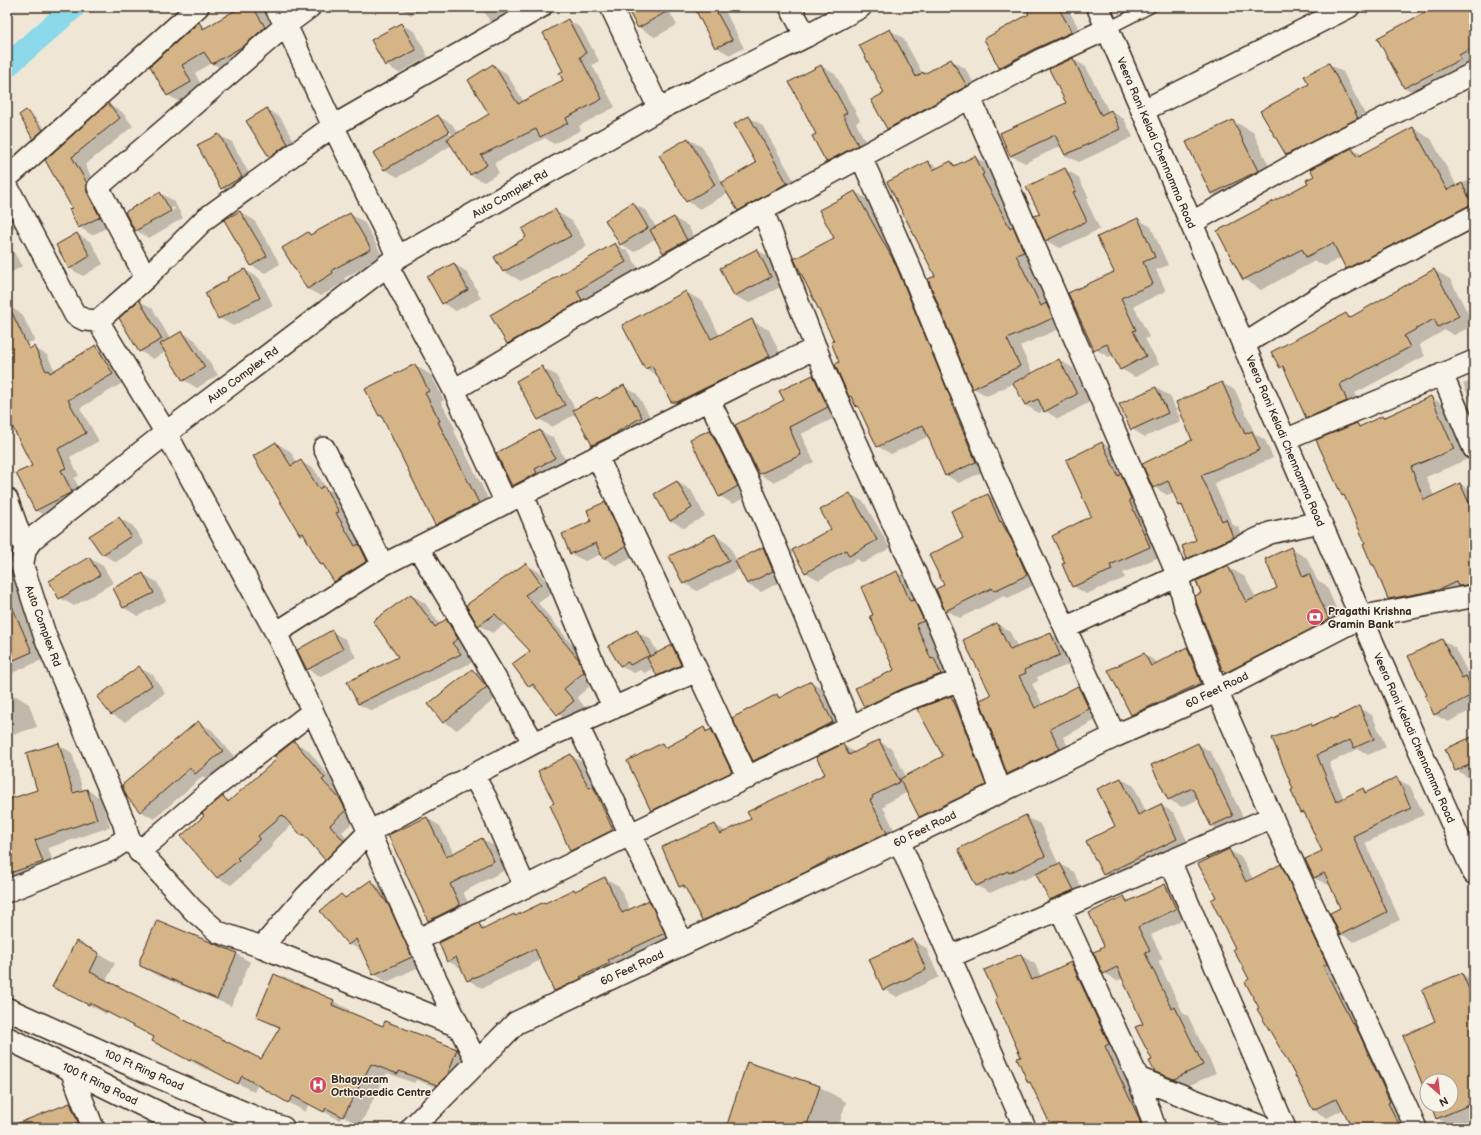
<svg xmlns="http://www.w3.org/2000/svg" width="1481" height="1135" font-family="'Balsamiq Sans',sans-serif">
  <rect width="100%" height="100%" fill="#f0e6d5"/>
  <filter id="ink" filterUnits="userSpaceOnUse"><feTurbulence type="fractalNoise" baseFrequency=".025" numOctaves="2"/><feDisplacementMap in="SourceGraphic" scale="8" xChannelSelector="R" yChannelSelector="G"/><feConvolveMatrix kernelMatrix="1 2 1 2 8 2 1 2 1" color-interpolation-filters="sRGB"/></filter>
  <g filter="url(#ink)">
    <path fill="#0003" fill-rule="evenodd" d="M243,7H257L263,11L278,35L226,72L212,63L195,73L203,89L181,103L168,95L199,23L207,28Z
      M398,7H427L411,15Z
      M482,7H532L504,30L490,22Z
      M627,7H667L677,25L655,37L638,27Z
      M695,7H723L744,48L730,55L716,47Z
      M1026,7H1067L1085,40L1014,75L1000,68L985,39L1030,14Z
      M1437,7H1474V71L1422,97L1405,88Z
      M568,20L581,28L599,61L592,65L615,107L579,126L581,130L554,144L545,138L494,163L499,173L484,182L470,175L452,145L398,177L385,170L438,116L452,124L458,134L490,114L493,65L506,73L524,102L564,80ZM444,126H446L452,135L451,136Z
      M401,24L415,32L428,57L399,73L386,65Z
      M890,30L903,38L923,74L925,75L951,60L965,68L980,94L901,136L888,128L885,93Z
      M1073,59L1086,67L1109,112L1111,111L1124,119L1133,137L1079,162L1065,155L1061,146L1025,163L1011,156L1001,134L1067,104Z
      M1329,64L1343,72L1371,126L1300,162L1287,154L1310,85Z
      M821,66L835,74L860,120L856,123L871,153L840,169L827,161L818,134Z
      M109,105L122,112L133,126L85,165L100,192L113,225L92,235L79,227L73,208L46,161Z
      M267,109L280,117L301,152L283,165L270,157L248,121Z
      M26,111L33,115L49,134L40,142L33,138Z
      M749,117L762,125L800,191L752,218L738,210L728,193L700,209L687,201L688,139L702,147L723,183L757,163Z
      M1233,121L1253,132L1277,183L1232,205L1212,194L1187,142Z
      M1413,128L1431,139L1457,186L1474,178V221L1364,278L1347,268L1341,258L1325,266L1315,261L1261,290L1244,279L1309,183L1352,149L1363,155Z
      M219,135L232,142L255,185L235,196L222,188Z
      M975,157L989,165L997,182L995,183L1037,259L1029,263L1051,307L1066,326L1020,346L1033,374L1059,360L1073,368L1090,402L1058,419L1044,410L1039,413L1025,405L1014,383L987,396L973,388L936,276L928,162L939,168L951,162L958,166Z
      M1065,169L1078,177L1089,198L1086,200L1100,229L1060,248L1046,241L1036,217L1041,214Z
      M855,192L869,200L989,469L959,483L946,475L929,436L891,454L877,446L860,408L857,406L853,398L850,396L835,342V238Z
      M160,193L174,201L183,218L149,238L135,230ZM174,207L175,209L141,228V226Z
      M633,204L647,211L656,228L674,218L688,226L700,248L677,261L664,253L656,238L634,252L621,244Z
      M7,206L19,225L7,232Z
      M555,211L572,221L587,246L521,281L503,271L528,237Z
      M240,212L254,220L280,264L265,273L252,266Z
      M350,214L364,222L383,257L344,278L346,281L321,296L307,289L308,233L312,235Z
      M1138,219L1151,227L1168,265L1156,270L1166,291L1134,306L1149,337L1145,339L1159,364L1135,377L1121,369L1113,355L1109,357L1095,349L1115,273Z
      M77,234L91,242L103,264L83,276L69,268Z
      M7,241L22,266L7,275Z
      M615,244L629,252L639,270L521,351L507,344Z
      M757,250L771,258L784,285L749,303L735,296L721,269Z
      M454,264L467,272L481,298L456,311L443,303Z
      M245,270L259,278L273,305L233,326L219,318Z
      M1434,270L1450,279L1474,325L1454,335L1445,330L1419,345L1425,356L1355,393L1362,410L1322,426L1307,417L1286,370L1281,367L1346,314L1351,317Z
      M686,292L703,302L720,336L752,321L769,330L786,366L689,411L672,402L659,376L646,369L623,325Z
      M140,301L153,309L170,339L182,332L195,340L218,375L197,388L184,380L166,352L153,359L140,351Z
      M8,306L22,314L35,341L7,348V307Z
      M96,346L110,354L126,381L80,408L99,441L70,457L79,476L74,478L85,499L49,518L35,510L33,467L13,426L7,423V361L34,348L47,355L55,371Z
      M415,365L431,375L444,400L441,402L456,430L454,431L495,512L452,534L435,525L383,417L379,415Z
      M542,368L556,375L576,410L597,398L600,400L624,386L637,394L655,425L606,452L593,444L576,414L552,427L539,419Z
      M813,376L827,383L841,415L801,434L814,462L773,482L759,474L785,401Z
      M1474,380V408L1463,384Z
      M1222,383L1235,390L1255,434L1265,440L1273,458L1214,483L1232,524L1239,528L1246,545L1201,566L1188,558L1198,540L1184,508L1180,506L1174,492L1167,495L1154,487L1194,440Z
      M1156,388L1170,396L1181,421L1145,437L1132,429Z
      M1431,397L1447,407L1470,458L1426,477L1434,496L1460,484L1474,492V512L1433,530L1474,522V595L1406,608L1389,598L1376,566L1373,565L1366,544L1346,497L1343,495L1357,424L1362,427L1384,419Z
      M540,431L554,438L568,465L526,493L512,486L498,454Z
      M710,431L724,439L751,494L733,504L720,496Z
      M276,443L290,451L298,464L301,462L314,469L326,488L338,495L380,569L348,589L334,581L327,567L321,564L306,537L300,534Z
      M1102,443L1115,451L1163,555L1123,573L1125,578L1086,594L1073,586L1067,563L1093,517Z
      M677,482L691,490L705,516L684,528L670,520Z
      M850,494L864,502L890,548L863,563L857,559L819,580L805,572L833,529Z
      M988,495L1001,503L1040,582L1008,598L1004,596L960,618L946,610L937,589L945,585L964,538Z
      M605,503L619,511L639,554L617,566L604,558L602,554L585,561L571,554L563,534L593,521Z
      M119,518L133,526L144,544L116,562L102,554Z
      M715,535L728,543L737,561L763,548L776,556L786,579L761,592L747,584L740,569L697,591L684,583Z
      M1291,549L1307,558L1317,580L1326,585L1345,629L1240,681L1223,671L1202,594L1228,567L1245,577L1256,598L1278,589Z
      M7,556L9,558L30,622L28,623L44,659L8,675L7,674Z
      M89,558L103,566L113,583L74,606L60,598L50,581Z
      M526,564L539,572L554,592L538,603L592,669L597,680L577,697L586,709L571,722L558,714L541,692L530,686L531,651L505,624L492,633L479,625Z
      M896,572L910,579L936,629L929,632L943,664L954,682L878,714L865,706L895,670Z
      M143,574L157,582L166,601L138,616L124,608L115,589Z
      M411,595L425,603L440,625L446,620L460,628L471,647L465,651L473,662L372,711L358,704L400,657Z
      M997,624L1010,632L1018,648L1051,634L1064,642L1073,663L1037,677L1038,681L1032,684L1043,705L1078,687L1091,695L1102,717L1063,737L1073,757L1022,781L1008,774L981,701L992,696Z
      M332,632L345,639L356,657L321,677L308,669Z
      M637,632L650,639L658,653L672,646L685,654L694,673L671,683L657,675L653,668L645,673L640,670L634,673L620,666Z
      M1442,640L1455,648L1472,681L1474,682V693L1441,710V712L1474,695V709L1448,722L1434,714L1429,696Z
      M1187,648L1201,656L1214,691L1146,722L1132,714L1144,654L1158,663Z
      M139,668L153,675L165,693L125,722L111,714Z
      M473,670L486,678L500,695L457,730L443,722Z
      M811,682L825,690L846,730L767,768L754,760L777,695L781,698Z
      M16,696L29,704L37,727L15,734L7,729V697Z
      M951,697L965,705L999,793L933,824L920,816L908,792L885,804L886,806L883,807L900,841L716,928L702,920L688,891L680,886L715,825L727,832L752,820L826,774L843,745L856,753L879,741L892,749L906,776L944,757Z
      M1359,708L1372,715L1386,747L1368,755L1358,749L1329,763L1344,799L1363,789L1369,792L1397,779L1410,786L1424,815L1365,843L1400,920L1354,942L1341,934V908L1330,884L1328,885L1314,878L1306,860L1323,852L1308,816L1301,813L1294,790L1311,724L1315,726L1334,719Z
      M198,722L212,730L236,759L209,781L202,777L154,819L140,811Z
      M704,728L709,731L711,730L725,738L744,779L665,818L652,810L662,744L668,748Z
      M1474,737V776L1469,778L1456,770Z
      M294,742L308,750L337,786L335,788L354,808L358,818L342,832L356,849L339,866L326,859L308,838L302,835L292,824L271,844L273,846L250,866L251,868L231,885L218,878L183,837L206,816L223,797L231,801L278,759Z
      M58,744L72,753L83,791L87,790L101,798L110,827L48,848L56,870L7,886V801L38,791Z
      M1198,744L1211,752L1246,823L1225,833L1212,826L1199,799L1182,807L1168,799Z
      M571,756L590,766L631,840L590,861L571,850L555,804ZM594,790H596L616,834L614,835Z
      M1121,779L1134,786L1146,812L1161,805L1174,813L1190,847L1117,882L1104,874L1116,827Z
      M1026,817L1040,824L1059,865L1060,864L1074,872L1086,898L1064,908L1050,900L1037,874L1023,880L1020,879L990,893L977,886L960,850Z
      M427,818L440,826L454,854L482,839L496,847L507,869L463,892L473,913L443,928L429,920Z
      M1229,850L1242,858L1253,879L1281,865L1294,873L1410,1128H1353L1344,1109L1327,1118L1313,1110L1272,1032L1269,1030L1258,1010L1260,1009L1250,980L1237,948L1218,898Z
      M605,878L619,886L630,910L649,902L662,909L677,941L569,998L555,990L541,960L482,988L468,980L462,969L448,961L479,924L487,929L514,915L517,916L574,890L577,892Z
      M371,882L384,889L425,964L387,982L374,974L363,951L348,944L342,895L347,898Z
      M1165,885L1178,893L1189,917L1151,935L1163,959L1158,961L1183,1013L1188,1016L1216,1073L1188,1086L1169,1079L1155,1071L1144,1024L1123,978L1117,981L1104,973L1102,950L1106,946L1124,897L1131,901Z
      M157,922L237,954L250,962L231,1006L154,974L141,966Z
      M912,940L926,948L939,977L897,997L884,989Z
      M99,954L115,963L106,981L261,1061L280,1029L257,1016L333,1001L350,1010L348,1013L383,1028L457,1050L473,1060L454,1093L416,1080L414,1083L387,1073L360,1125L342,1116L340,1120L309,1104L305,1112L258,1084L254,1092L208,1067L207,1070L153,1041L155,1037L107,1012L106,1014L54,986Z
      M1021,955L1035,964L1041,977L1071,963L1086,972L1153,1128H1053L1032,1084L1029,1082L1022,1058Z
      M1462,974L1474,981V1118L1452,1127L1437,1118L1432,1105H1451V1081H1427V1093L1404,1036L1437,1022Z
      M820,1087L846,1102L838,1128H727Z
      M70,1104L84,1112L90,1128H16Z"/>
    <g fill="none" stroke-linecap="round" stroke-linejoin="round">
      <path stroke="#8ad8e9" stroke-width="23" d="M7,66L74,7"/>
    </g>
    <path fill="#d5b488" stroke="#3b2a1e" d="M241,7H253L265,27L245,45L212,64L204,52L182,65L191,82L167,96L150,66L199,22L203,29Z
      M626,7H675L638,28Z
      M694,7H714L732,40L715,48Z
      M1025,7H1058L1072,32L1034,49L999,68L984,39L1029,14Z
      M1435,7H1474V47L1459,55L1461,59L1404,88L1377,38Z
      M568,19L586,53L580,57L602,99L566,118L568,123L540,137L536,129L481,155L487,165L470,175L447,139L489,114L468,80L493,64L518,104L563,80L559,73L563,71L543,33Z
      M401,23L416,50L385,66L371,40Z
      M890,29L916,77L923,72L924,74L951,59L967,86L887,129L871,100L884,93L859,45Z
      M1073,58L1101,115L1111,110L1120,129L1065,155L1055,135L1010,156L1000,133L1066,103L1049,69Z
      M1329,63L1358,118L1286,155L1260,111L1309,84L1304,76Z
      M821,65L847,113L843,115L858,145L826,162L812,136L816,134L789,82Z
      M108,103L120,118L72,157L87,183V192L100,217L78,228L69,209L72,208L45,160Z
      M267,108L288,144L269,157L246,121Z
      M26,110L43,130L33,139L19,115Z
      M438,115L449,132L384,170L373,153Z
      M749,116L787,183L738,211L721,183L756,163L734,124Z
      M1233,120L1258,171L1211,194L1186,142Z
      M1413,127L1447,190L1462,183L1472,204L1346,269L1333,243L1306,257L1302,249L1243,280L1217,231L1308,183L1306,180L1314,176L1310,169L1315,167L1352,148L1357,157Z
      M219,134L242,177L221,189L197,145Z
      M688,138L715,185L686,202L659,155Z
      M975,156L984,174L982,175L1010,228L1013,226L1024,252L1016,255L1041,306L1046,303L1053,318L1007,339L1020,366L972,389L928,279L935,276L887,182L928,161L933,170L951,161L954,166Z
      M1065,168L1076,191L1073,192L1087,221L1045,241L1034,216L1040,214L1026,187Z
      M855,191L895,263L951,399L950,400L976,462L945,476L923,425L877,447L858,406L856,407L851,396L849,397L836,367L835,364L839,362L831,342L834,341L794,259L834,238L819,210Z
      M160,192L171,211L135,231L125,212Z
      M633,202L648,228L620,245L605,220Z
      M555,209L571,236L503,272L494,257L526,237L522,229Z
      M240,211L267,256L251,266L224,220Z
      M350,213L371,249L332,270L333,273L307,289L282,248L308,232L310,235Z
      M674,217L687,240L663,253L650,230Z
      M1138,218L1155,257L1143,262L1153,284L1121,298L1136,330L1133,331L1146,356L1120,370L1107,344L1094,350L1068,293L1114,272L1097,237Z
      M77,233L90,256L69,269L56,245Z
      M615,243L626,262L577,291L582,300L507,344L490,315Z
      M757,249L771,277L734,296L720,268Z
      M454,263L468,290L442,304L427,277Z
      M245,269L260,298L218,319L205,293L228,280L227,278Z
      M1434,269L1459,316L1438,327L1434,319L1404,336L1410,347L1340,384L1347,401L1306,418L1283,366L1280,368L1271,352L1346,313L1349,318Z
      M686,291L711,339L752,319L770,356L677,402H671L652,366L645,369L622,325Z
      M139,300L162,339L139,352L119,318Z
      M7,302L29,349L34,346L46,371L48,370L50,373L96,345L113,374L68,400L86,433L58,449L66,468L61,470L72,492L35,511L16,473L32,466L7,416Z
      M182,331L205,367L183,381L160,344Z
      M1059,359L1077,394L1044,412L1038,399L1025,405L1013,383Z
      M415,364L429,391L425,393L440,421L438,422L479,503L435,525L381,415L379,416L365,389Z
      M542,366L565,405L538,420L516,381Z
      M813,375L828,407L789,427L801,455L759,474L735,425L784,400L779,391Z
      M1222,382L1245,434L1252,431L1260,450L1201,475L1222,521L1226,519L1233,537L1187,559L1182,546L1196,540L1182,505L1179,506L1168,481L1153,488L1142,464L1192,440L1176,402Z
      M624,385L642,417L617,432V433L592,445L573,410L597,397L599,399Z
      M1156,387L1168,413L1131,430L1119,404Z
      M1431,396L1454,449L1411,467L1424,500L1460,483L1474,514V584L1458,586L1456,582L1438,590L1388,599L1374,565H1372L1363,544L1365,543L1344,495L1342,496L1316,440L1357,423L1359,427L1382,416L1383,418Z
      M540,430L555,458L535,469L537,473L512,486L496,453Z
      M710,430L738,486L719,497L690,439Z
      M276,442L291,466L301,460L319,489L324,486L339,512L336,513L355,546L359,544L367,561L334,582L323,564L321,565L303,533L300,535L253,456Z
      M1102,442L1118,476L1121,474L1131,499L1129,500L1150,547L1110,565L1112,570L1072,587L1062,564L1065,563L1052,536L1091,516L1066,460Z
      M677,481L692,508L670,521L654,494Z
      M850,493L877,540L849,556L846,550L805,573L792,550L831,529L820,510Z
      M988,494L1000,522L1001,521L1012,541L1027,575L994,591L992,588L945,611L936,589L944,585L929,555L963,538L951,511Z
      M605,502L626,546L603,559L596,543L570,554L562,534L591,521L587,510Z
      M119,517L131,536L102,555L89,536Z
      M715,534L729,561L683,584L669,556Z
      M763,547L773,571L747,584L735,561Z
      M1291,547L1303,577L1309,574L1329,620L1225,673L1224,671L1223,672L1197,604L1195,596L1201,593L1196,581L1228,566L1246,602L1277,588L1265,559Z
      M89,557L100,575L59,599L49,581Z
      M526,563L541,584L525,595L579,660L584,672L564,689L574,701L557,715L533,684L529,687L512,664L530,651L495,614L478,626L466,605Z
      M897,571L910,601L914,600L924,621L916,624L931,659L934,658L941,674L902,689L864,707L855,688L894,670L870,616L873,615L861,587Z
      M143,573L154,593L123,608L113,588Z
      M411,594L435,627L446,619L458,639L452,643L461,654L358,704L347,682L398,657L373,621Z
      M7,595L32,652L7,663Z
      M997,623L1010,650L1051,633L1060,655L1024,670L1026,673L1019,676L1035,708L1078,686L1089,709L1050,729L1060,749L1007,774L980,700L991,695L963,640Z
      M332,630L343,649L307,670L297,650Z
      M637,630L650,655L630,665L628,662L620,666L608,646Z
      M1442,639L1462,678L1466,676L1474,694L1434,715L1425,696L1427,695L1408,656Z
      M672,645L681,665L657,676L647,658Z
      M1187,647L1201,683L1131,715L1108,670L1144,653L1151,666Z
      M139,666L152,685L111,715L97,697Z
      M472,669L487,687L443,723L428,704Z
      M811,681L833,722L753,761L732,718L777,694L779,698Z
      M951,696L958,711L986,785L919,817L900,779L943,756L917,709Z
      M1359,706L1374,739L1354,748L1350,740L1317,755L1336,802L1363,788L1365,793L1397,777L1411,808L1353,836L1387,912L1340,935L1330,913L1340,908L1326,876L1324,873L1314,878L1305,859L1322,851L1304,812L1300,813L1291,790L1293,789L1272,738L1311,723L1312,726L1332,717L1333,719Z
      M198,721L223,751L195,774L190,768L140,812L127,797L122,785Z
      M704,727L706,732L711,729L732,772L651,811L627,761L662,743L665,748Z
      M1474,736V763L1455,771L1445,749Z
      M879,740L900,782L872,796L873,798L870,800L887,833L836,857L835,856L806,872L702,921L684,885L679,887L662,847L715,824L720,834L751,819L747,812L825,774L816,757L843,744L849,755Z
      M294,741L325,778L322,780L340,799L346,810L330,825L344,841L325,860L303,834L302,836L282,815L258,836L260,839L237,858L239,860L217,878L181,836L204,816L202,813L223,796L228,802L277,759L275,756Z
      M59,743L73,793L87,789L97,819L35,840L43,862L7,874V800L37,790L26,753Z
      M1198,743L1233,816L1211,826L1192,788L1168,800L1151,765Z
      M571,754L589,788L593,786L613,830L570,851L550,805L554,803L538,771Z
      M1121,778L1138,815L1161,804L1177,839L1103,875L1086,841L1115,826L1097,789Z
      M1026,815L1045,856L1009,873L1008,871L976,886L958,849Z
      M427,817L446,857L482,838L494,861L450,884L460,905L428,921L388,835Z
      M1229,849L1246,882L1281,864L1327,964L1323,966L1352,1023H1353L1359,1033L1390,1102L1388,1103L1401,1128H1352L1337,1098L1313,1110L1287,1060L1257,1009L1259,1008L1245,982L1249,979L1233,949L1235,948L1211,900L1216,897L1198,864Z
      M1060,863L1074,890L1049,900L1036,874Z
      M605,877L622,913L649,900L665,933L608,960L610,963L580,977L581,979L554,991L535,949L467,981L456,957L447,962L439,943L479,923L482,930L514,914L515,916L544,902L545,903L574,889L575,891Z
      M371,880L389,906L412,957L373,975L356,939L348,945L320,911L341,894L345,898Z
      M1165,884L1176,909L1138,927L1150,951L1145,953L1172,1009L1175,1007L1203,1065L1174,1079L1155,1072L1149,1061L1152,1060L1135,1027L1143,1024L1117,967L1103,974L1093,952L1101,949L1100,948L1104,946L1089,913L1124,896L1127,902Z
      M157,920L237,953L217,999L140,966V959Z
      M913,939L926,970L883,990L869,959Z
      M76,941L99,953L90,972L261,1059L280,1027L256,1017L274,974L334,1000L332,1005L383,1026L385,1021L457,1049L448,1074L437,1085L399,1071L398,1074L371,1064L343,1117L326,1108L324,1112L293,1096L288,1103L242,1076L238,1084L191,1059L190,1061L152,1041L154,1037L90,1003L89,1005L52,987Z
      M1021,954L1032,980L1071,962L1109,1044L1105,1046L1138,1116L1142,1128H1052L1030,1082L1028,1083L1017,1058L1021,1057L995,999L997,998L984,970Z
      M1462,973L1474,1001V1103L1436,1119L1431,1105H1451V1081H1427V1096L1403,1036L1435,1021L1422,990Z
      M747,1062L820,1086L806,1128H726Z
      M70,1103L78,1122L61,1128H9L8,1127Z"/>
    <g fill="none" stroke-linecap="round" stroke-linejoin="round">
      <defs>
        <path id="service" d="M1107,29L1150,7"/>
        <path id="minor" d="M275,7L286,25L333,126L398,257
          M611,7L659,109
          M790,7L806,36
          M970,98L1178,576L1185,607L1217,691L1272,817L1416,1128
          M1142,111L1349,7
          M861,157L911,270L995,476L1115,736
          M7,178L198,7
          M7,186L75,315L85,320L98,321L146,278L205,219L333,126L541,7
          M763,211L825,372L943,635L1001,792
          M1191,223L1309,156L1474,73
          M387,265L454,390L506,503
          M146,278L98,187L286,25L310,7
          M98,321L166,433L276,633L369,832L417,940L477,1063
          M1243,345L1325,293L1474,216
          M1442,374L1474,449
          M454,390L564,324L772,205L1040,60L1107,29
          M709,400L749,482L851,727
          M1285,440L1474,361
          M324,448L383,565
          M597,456L722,724L748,778
          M523,495L600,679L614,708
          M7,499L25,549
          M418,548L534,743
          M1065,628L1178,576L1270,533L1320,522
          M276,633L383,565L742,383L816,348
          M577,724L683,944
          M473,775L486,798L525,887
          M128,838L193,910L218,932L262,947L460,1027
          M899,841L1025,1128
          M139,852L215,787L312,712
          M1170,861L1285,1128
          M1060,909L1138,1078L1155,1128
          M417,940L525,887L631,834L906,700L960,680
          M262,947L305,897L369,832L473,775L534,743L697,671
          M949,957L1272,817
          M71,1070L93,1128
          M1138,1078L1265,1128"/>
        <path id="tertiary" d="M7,891L110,850L128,838L124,823L45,636L22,565L25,549L32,539L166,433L398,257L659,109L806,36L860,7
          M412,1128L516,1023L853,863L1115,736L1217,691L1361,617L1474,596"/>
        <path id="secondary" d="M1098,7L1361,617L1474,873"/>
        <path id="primary" d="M7,1009L138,1068L263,1121L283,1128
          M7,1038L171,1119L194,1128"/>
      </defs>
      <use href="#service" stroke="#3b2a1e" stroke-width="14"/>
      <use href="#minor" stroke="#3b2a1e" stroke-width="24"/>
      <use href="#tertiary" stroke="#3b2a1e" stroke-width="25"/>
      <use href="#secondary" stroke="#3b2a1e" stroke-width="25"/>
      <use href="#primary" stroke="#3b2a1e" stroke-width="25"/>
      <use href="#service" stroke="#f7f3e8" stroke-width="11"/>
      <use href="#minor" stroke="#f7f3e8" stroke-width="21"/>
      <use href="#tertiary" stroke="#f7f3e8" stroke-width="22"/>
      <use href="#secondary" stroke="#f7f3e8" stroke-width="22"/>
      <use href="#primary" stroke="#f7f3e8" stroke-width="22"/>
    </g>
  </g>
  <defs>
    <symbol id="bank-disc" viewBox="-11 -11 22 22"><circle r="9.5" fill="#d1495b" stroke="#f7f3e8"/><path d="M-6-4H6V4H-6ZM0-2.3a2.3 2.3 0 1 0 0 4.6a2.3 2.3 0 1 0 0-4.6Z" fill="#fff"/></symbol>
    <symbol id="hospital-disc" viewBox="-11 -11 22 22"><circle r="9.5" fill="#d1495b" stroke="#f7f3e8"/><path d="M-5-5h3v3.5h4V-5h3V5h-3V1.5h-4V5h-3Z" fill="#fff"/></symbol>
  </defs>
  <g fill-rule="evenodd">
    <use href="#bank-disc" x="1305" y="607" width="20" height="20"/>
    <use href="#hospital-disc" x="308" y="1075" width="20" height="20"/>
  </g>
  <g text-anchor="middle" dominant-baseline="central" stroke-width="3" stroke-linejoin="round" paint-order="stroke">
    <g font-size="11" fill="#3b2a1e" stroke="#f7f3e8">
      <text transform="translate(1156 143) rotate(67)">Veera Rani Keladi Chennamma Road</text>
      <text transform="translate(510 194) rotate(-30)">Auto Complex Rd</text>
      <text transform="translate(243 375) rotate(-37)">Auto Complex Rd</text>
      <text transform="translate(1285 441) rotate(67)">Veera Rani Keladi Chennamma Road</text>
      <text transform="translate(43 626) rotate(70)">Auto Complex Rd</text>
      <text transform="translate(1217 690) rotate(-26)">60 Feet Road</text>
      <text transform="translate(1414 738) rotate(66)">Veera Rani Keladi Chennamma Road</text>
      <text transform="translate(925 829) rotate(-26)">60 Feet Road</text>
      <text transform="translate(632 968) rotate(-25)">60 Feet Road</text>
      <text transform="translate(144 1070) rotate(24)">100 Ft Ring Road</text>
      <text transform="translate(100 1084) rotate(26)">100 ft Ring Road</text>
    </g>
    <g font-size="11" font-weight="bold" fill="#3b2a1e" stroke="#f7f3e8" text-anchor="start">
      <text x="1328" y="611">Pragathi Krishna<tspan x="1328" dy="13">Gramin Bank</tspan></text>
      <text x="331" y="1079">Bhagyaram<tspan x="331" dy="13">Orthopaedic Centre</tspan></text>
    </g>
  </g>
  <rect width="1481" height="1135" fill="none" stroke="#f7f3e8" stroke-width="24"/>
  <rect x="12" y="12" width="1457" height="1111" fill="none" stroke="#3b2a1e" stroke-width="1.5" filter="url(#ink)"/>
  <g transform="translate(1439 1093) rotate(152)"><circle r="19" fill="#f7f3e8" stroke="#aca397"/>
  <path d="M0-3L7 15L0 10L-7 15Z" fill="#d1495b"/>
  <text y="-6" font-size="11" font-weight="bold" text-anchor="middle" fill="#3b2a1e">N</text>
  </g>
</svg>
